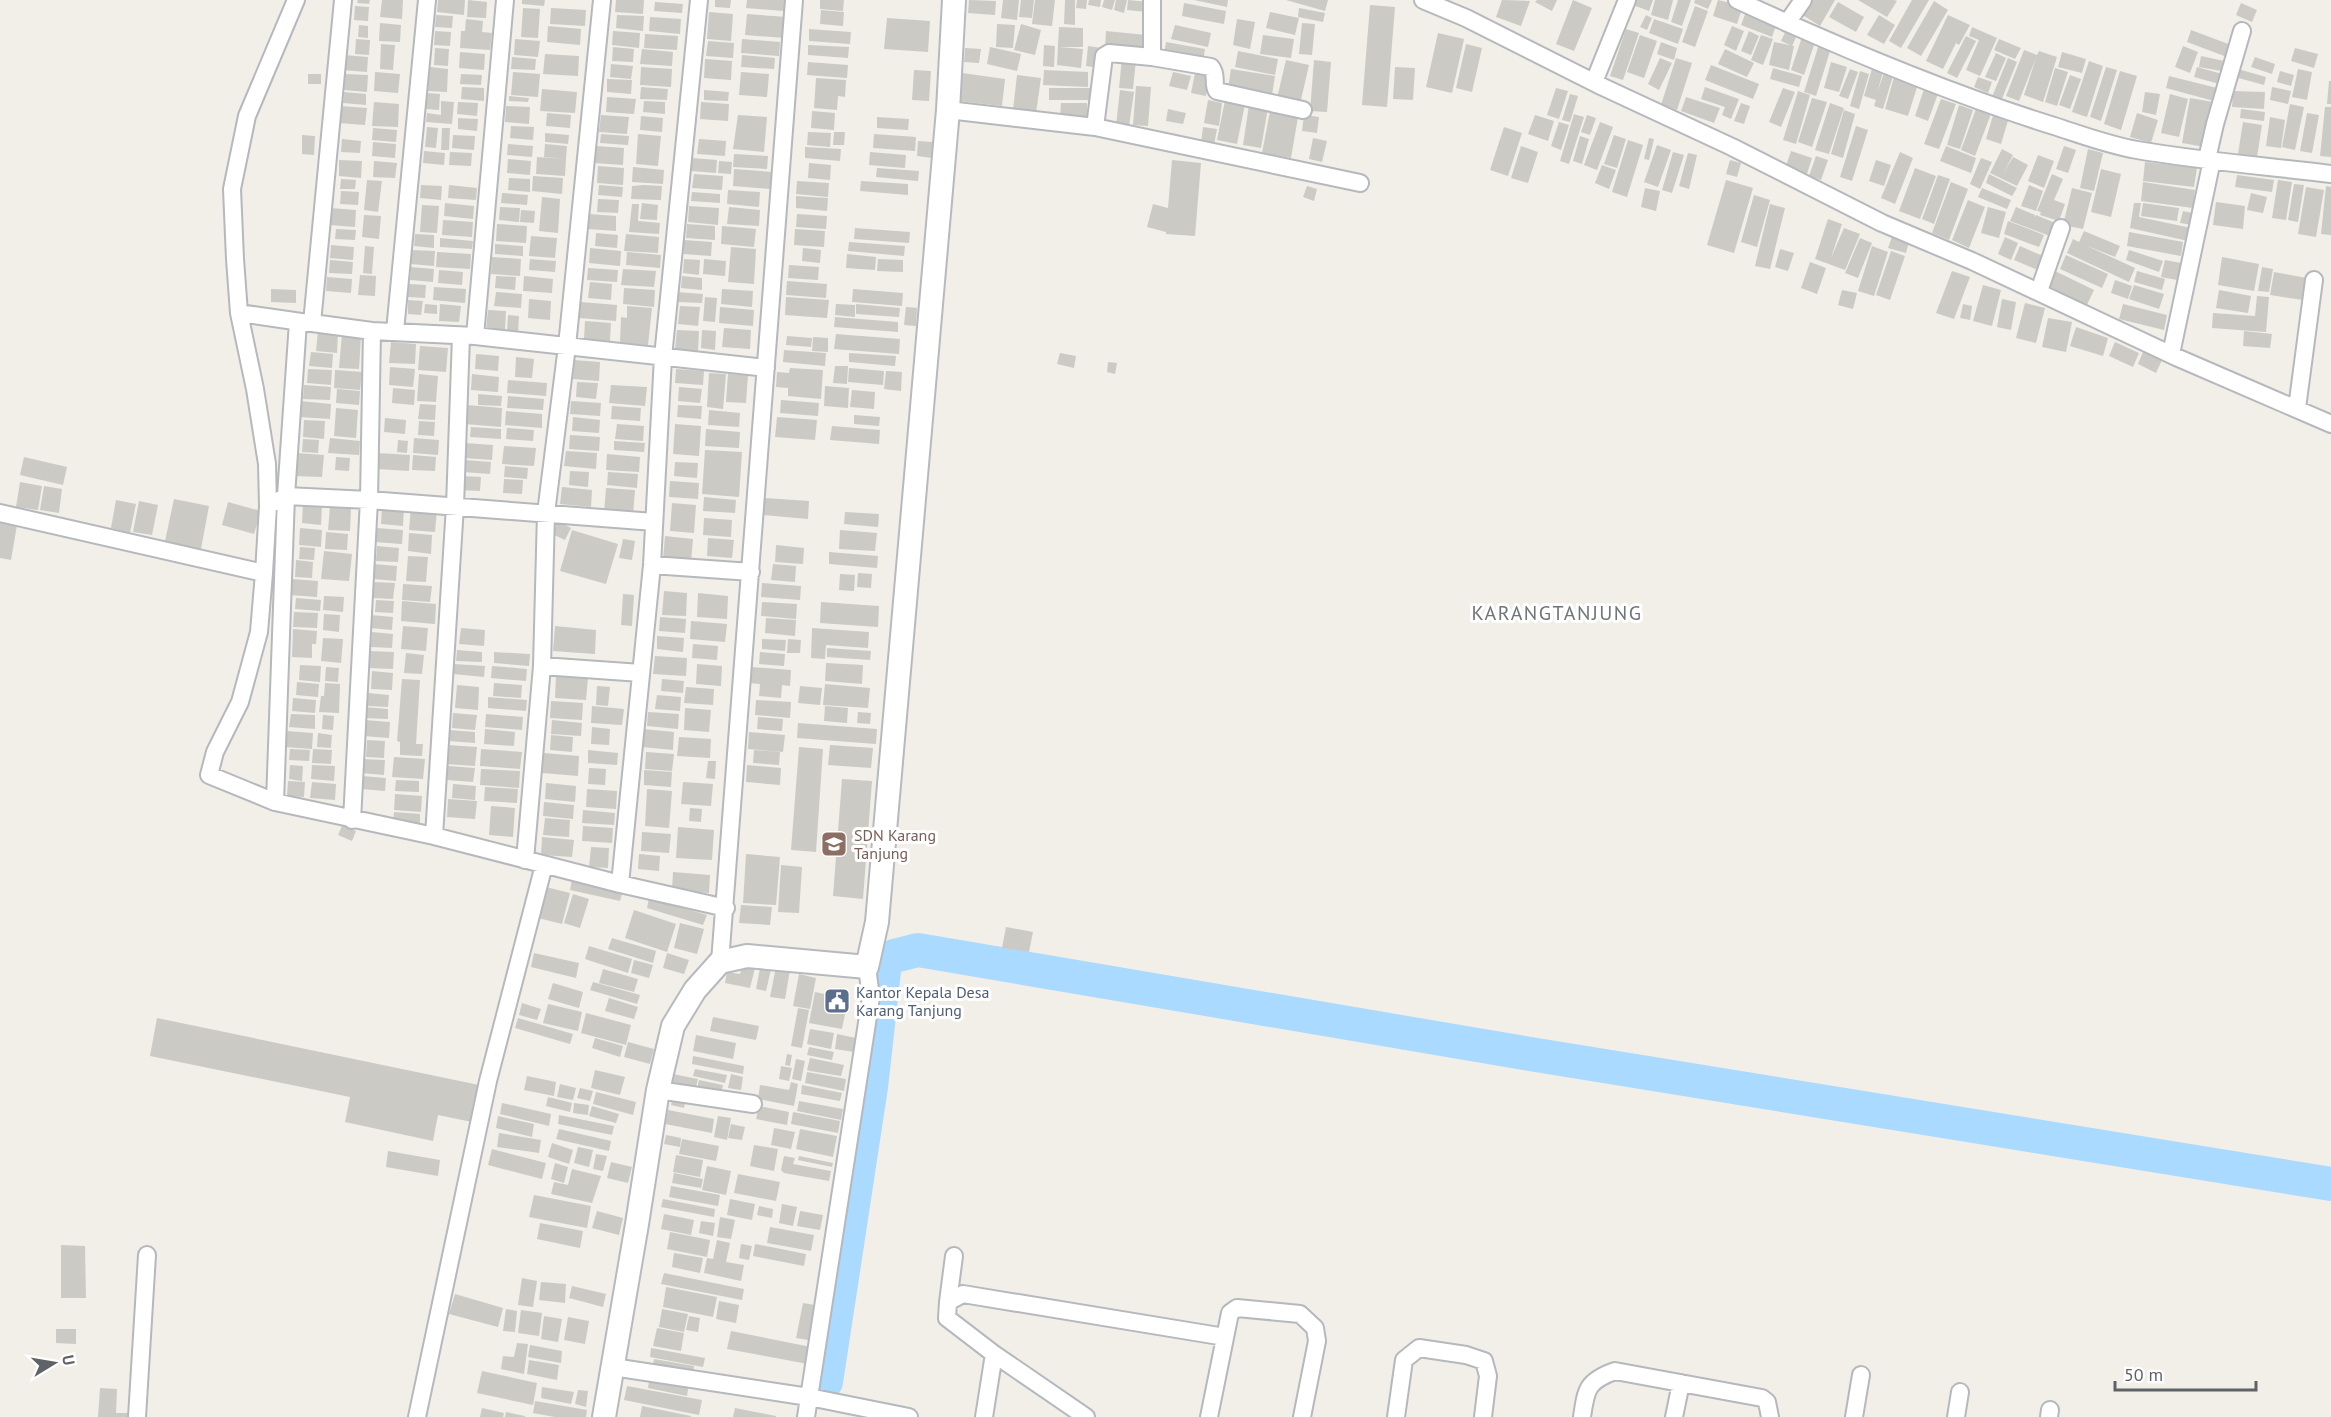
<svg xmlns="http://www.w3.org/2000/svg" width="2331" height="1417" font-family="'PT Sans',sans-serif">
  <rect width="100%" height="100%" fill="#f1efe8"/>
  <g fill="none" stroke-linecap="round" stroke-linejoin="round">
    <path stroke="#aadaff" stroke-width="34" d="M826,1382L871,1087L885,962L894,956L918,950L1524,1053L2331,1184"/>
  </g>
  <path fill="#cccac5" d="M358,0H370L369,4L357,3Z
    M382,0H403L402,19L380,17Z
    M438,0H465L464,15L437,12Z
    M468,0L487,2L486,18L467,17Z
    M522,0H545L544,6L522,4Z
    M616,0H644L643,14L615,12Z
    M715,0H731L730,8L715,7Z
    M747,0H784V11L746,8Z
    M820,0H844L843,11L820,9Z
    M969,0L996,1L995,15L968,13Z
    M1003,0H1019L1017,20L1001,18Z
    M1021,0H1034L1032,18L1019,17Z
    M1035,0H1055L1052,26L1032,24Z
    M1065,0H1075V25L1064,24Z
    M1077,0H1087L1086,9L1076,8Z
    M1089,0H1101L1100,7L1088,5Z
    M1104,0H1115L1112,10L1102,7Z
    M1116,0H1127L1124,13L1114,10Z
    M1128,0L1149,2L1147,12L1127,10Z
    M1194,0H1228L1227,7Z
    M1286,0H1328L1325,11Z
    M1502,0L1530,1L1521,26L1496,17Z
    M1537,0H1557L1552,11L1535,2Z
    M1573,0L1592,8L1574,51L1556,44Z
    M1635,0H1653L1649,11L1633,5Z
    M1655,0H1673L1668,20L1651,15Z
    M1678,0H1691L1682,26L1671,22Z
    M1695,0H1712L1708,9L1694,3Z
    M1718,0L1743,6L1737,24L1713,16Z
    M1809,0H1835L1820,26L1801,14Z
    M1858,0H1894L1897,1L1887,17Z
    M1912,0H1929L1901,48L1889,41Z
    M1934,1L1948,10L1921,56L1907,48Z
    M655,2L683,4L682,13L654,11Z
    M1838,2L1864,17L1856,32L1829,17Z
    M1184,3L1226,11L1224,24L1182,16Z
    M2241,3L2257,10L2252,22L2236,15Z
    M1370,5L1395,7L1387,107L1362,105Z
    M355,6L369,7L368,21L354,20Z
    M1695,6L1708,11L1695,47L1682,42Z
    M523,8L540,9L538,38L521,37Z
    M551,8L586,10L585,26L550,24Z
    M1299,8L1325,13L1323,22L1298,17Z
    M1747,9L1778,20L1772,37L1741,25Z
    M821,10L844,12L843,26L820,24Z
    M709,12L733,14L731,41L707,39Z
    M1270,12L1299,18L1295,35L1266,28Z
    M747,14L787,17L785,38L745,35Z
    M436,15L453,16L452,28L435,27Z
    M617,15L644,16L643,31L616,28Z
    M1646,15L1652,18L1647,30L1640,27Z
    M1879,15L1895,25L1884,44L1867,35Z
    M1948,15L1970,25L1959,45L1956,43L1943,69L1926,61Z
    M650,17L681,19L680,34L649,31Z
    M887,18L930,21L928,52L884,49Z
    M466,19L483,21L482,32L492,33L490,50L460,48L461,31H465Z
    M1237,19L1255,22L1250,49L1233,45Z
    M1654,19L1683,29L1678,44L1649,33Z
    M380,23L401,25L400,42L379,41Z
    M1302,23L1315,24L1312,55L1299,54Z
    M997,24L1015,25L1013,48L996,47Z
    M1021,24L1041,30L1035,55L1014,50Z
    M359,25L368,26V38L358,37Z
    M1175,25L1211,33L1208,47L1171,39Z
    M548,26L581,29L580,45L547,42Z
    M1732,26L1744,31L1736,51L1724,45Z
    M1788,26L1799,31L1792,46L1781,41Z
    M1059,27L1083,28V47H1059L1083,49L1081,68L1057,65Z
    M1972,27L1997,38L1980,76L1966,70L1979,40L1969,36Z
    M809,29L851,32L850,44L809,41Z
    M1626,29L1639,33L1623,80L1610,76Z
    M2191,30L2231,45L2227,57L2187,42Z
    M435,31L451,32L450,46L434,45Z
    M613,31L640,33L639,48L612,45Z
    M1106,31L1146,35L1145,52L1105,48Z
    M1749,31L1759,36L1751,55L1741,51Z
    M1438,33L1464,39L1452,93L1426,87Z
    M645,34L678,36L677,50L644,48Z
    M1803,34L1816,39L1804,75L1791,70Z
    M1263,35L1294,39L1291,58L1260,54Z
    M1640,35L1657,41L1644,78L1627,72Z
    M1761,35L1773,39L1763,65L1751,60Z
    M1966,36L1976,41L1957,78L1947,73Z
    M356,39L370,40L369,55L355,54Z
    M515,39L540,41L538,57L514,55Z
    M742,39L780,42L779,56L741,53Z
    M1999,39L2021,48L2015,59L1994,50Z
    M708,41L734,43L733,58L706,56Z
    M1820,41L1832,45L1816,96L1804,92Z
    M1166,42L1205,49L1203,62L1164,55Z
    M1661,42L1677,48L1674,60L1657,54Z
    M1774,42L1794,46L1789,70L1769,65Z
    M381,44L395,45L393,70L380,69Z
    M1466,44L1482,48L1472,92L1456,88Z
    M808,45L849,47L848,58L808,55Z
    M1044,45L1055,46L1054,67L1043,66Z
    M1088,46L1101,48L1099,68L1086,66Z
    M2183,46L2198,52L2190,73L2175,67Z
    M613,47L634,49L633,62L612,61Z
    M990,47L1021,54L1017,71L987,64Z
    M435,48L449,49L448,66L434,65Z
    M965,48L981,49L979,63L964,62Z
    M2295,48L2318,54L2314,68L2291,61Z
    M642,49L673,52L672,66L640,64Z
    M1725,49L1754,63L1747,77L1718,64Z
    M2024,50L2037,55L2039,51L2057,57L2043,102L2024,95L2036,58L2019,101L2006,96Z
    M1238,51L1278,59L1275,75L1235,67Z
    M460,52L485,54L484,70L459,68Z
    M2062,52L2086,59L2082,73L2058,67Z
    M1996,53L2006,58L1996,81L1985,77Z
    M545,54L579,56L578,76L543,74Z
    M344,55L368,57L367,72L342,70Z
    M742,55L775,58L774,69L741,67Z
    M2201,56L2229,62L2227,72L2199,67Z
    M512,57L536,59L535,70L511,69Z
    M2255,57L2275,64L2272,74L2251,67Z
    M1122,58L1136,60L1133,89L1119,88Z
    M1660,58L1672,63L1659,90L1648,84Z
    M1676,58L1692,63L1677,110L1661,105Z
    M2008,58L2017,62L2001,101L1992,97Z
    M705,59L732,61L731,80L704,78Z
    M1286,60L1309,65L1300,104L1277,98Z
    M1314,60L1331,62L1327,112L1310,111Z
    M2089,61L2103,66L2087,117L2072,112Z
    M808,62L848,65L847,78L807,75Z
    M1831,62L1847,67L1839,92L1824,88Z
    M611,64L633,66L631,79L610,77Z
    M1711,65L1759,84L1753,99L1705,80Z
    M430,67L448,69L447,92L428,91Z
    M641,67L672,69L671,87L640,85Z
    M1395,67L1415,68L1413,100L1393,99Z
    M2106,67L2117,70L2101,121L2090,117Z
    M2197,67L2226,75L2223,85L2194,77Z
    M1196,68L1210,71L1206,96L1191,93Z
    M1773,68L1802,76L1799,87L1770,79Z
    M2055,68L2068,72L2057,106L2045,102Z
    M1231,69L1275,76L1272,95L1228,88Z
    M1850,69L1858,72L1848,99L1839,96Z
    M1872,69L1883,72L1877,93L1884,73L1893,76L1883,109L1874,106L1876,100L1864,96Z
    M2238,69L2266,77L2264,85L2235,77Z
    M2298,69L2312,72L2307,100L2292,97Z
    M914,70L931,71L929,101L912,100Z
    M1044,70L1088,72V87L1043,85Z
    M1860,71L1869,74L1859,109L1850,106Z
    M2120,71L2137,76L2121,130L2104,124Z
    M2280,71L2294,75L2291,86L2277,82Z
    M375,72L400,74L398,93L374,91Z
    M513,72L540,74L538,97L511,95Z
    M741,72L769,74L767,97L739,95Z
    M1173,72L1191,76L1187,90L1169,86Z
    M962,73L1005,79L1002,106L959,101Z
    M308,74H321V84H308Z
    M345,74L368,75L367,92L344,90Z
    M461,74L482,75L481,85L460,84Z
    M1017,75L1041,78L1036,113L1013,110Z
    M2070,75L2081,79L2070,109L2059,105Z
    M2169,76L2217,88L2214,101L2166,88Z
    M1894,77L1918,84L1908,116L1885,109Z
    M1978,77L1992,82L1988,93L1974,87Z
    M816,78L846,80L845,97L838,96L837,110L814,108Z
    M607,79L632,80L631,94L607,92Z
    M2329,81H2331V104H2327Z
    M1136,86L1151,87L1148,126L1133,125Z
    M1925,86L1939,91L1928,121L1915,116Z
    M462,87L484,88V101L461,99Z
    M641,87L668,89L667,100L640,99Z
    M1705,87L1739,99L1731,119L1722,115L1725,107L1701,99Z
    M2272,87L2291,91L2288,104L2270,100Z
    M1049,88H1091V100H1049Z
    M1556,88L1568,91L1559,119L1547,115Z
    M1783,88L1795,92L1781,127L1769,122Z
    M542,89L577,92L575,113L540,111Z
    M704,90L729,92L728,101L704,100Z
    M1120,90L1134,92L1129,126L1116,125Z
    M1798,91L1810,95L1796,144L1783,140Z
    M2233,91L2265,92L2264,109L2232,107Z
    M344,92L366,94V105L343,103Z
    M2145,92L2160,94L2156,115L2142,112Z
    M427,93L440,94L439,110L426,109Z
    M1570,94L1578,96L1570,122L1562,120Z
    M2170,94L2188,99L2179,137L2161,133Z
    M509,96L529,98L528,102L509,101Z
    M607,97L636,99L634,114L606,112Z
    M1686,97L1720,108L1714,123L1681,111Z
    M1812,98L1827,102L1812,147L1798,142Z
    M2190,98L2213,102L2205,147L2182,143Z
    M1941,99L1956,104L1939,149L1924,144Z
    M1208,100L1222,103L1219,126L1204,123Z
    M1225,100L1245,104L1237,144L1217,140Z
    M441,101L454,102L452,124L426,122L427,113L441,115Z
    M644,101L665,102V114L643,112Z
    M374,102L399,104L398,127L372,126Z
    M458,102L478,103L477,116L457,114Z
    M701,102L729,104L728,121L700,119Z
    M1061,103H1087V118H1060Z
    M1741,103L1750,106L1744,124L1734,121Z
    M1830,103L1844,108L1829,154L1815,150Z
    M2290,104L2304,107L2295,150L2282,147Z
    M1249,105L1268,108L1261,148L1243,145Z
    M1959,105L1973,110L1960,149L1947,145Z
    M340,106L367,108L365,125L339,123Z
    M506,106L530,107L529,124L505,122Z
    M1271,106L1299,111L1291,158L1262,153Z
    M2325,107H2331V157L2320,156Z
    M1168,109L1186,113L1183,124L1166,121Z
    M1976,109L1991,114L1975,156L1961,150Z
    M2241,109L2265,112L2264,121L2240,118Z
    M1844,110L1855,114L1843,158L1831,154Z
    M812,111L835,113L834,130L811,128Z
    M1994,112L2009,117L2001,144L1986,139Z
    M547,113L571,115L570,128L546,126Z
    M2137,113L2158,120L2151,143L2130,137Z
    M2307,113L2319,115L2312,153L2300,151Z
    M1574,114L1584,117L1569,164L1560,161Z
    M601,115L629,117L627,134L599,132Z
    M738,115L767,117L764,152L733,149Z
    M1304,115L1319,117L1317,133L1302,131Z
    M1535,115L1554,121L1548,141L1528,134Z
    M1587,115L1596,118L1590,135L1581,132Z
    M641,116L663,118L662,132L640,130Z
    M877,117L909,119L908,130L877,128Z
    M2270,117L2285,120L2281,148L2266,146Z
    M458,118L478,119L477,131L458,129Z
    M1559,122L1569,125L1561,150L1551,146Z
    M1600,122L1613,127L1597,170L1584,165Z
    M2243,122L2262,125L2257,157L2238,154Z
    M511,126L534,127L533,140L510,138Z
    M1856,126L1868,130L1852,181L1840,177Z
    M427,127L438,128L436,148L425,147Z
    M1203,127L1217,129L1214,145L1201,143Z
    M1504,127L1522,133L1508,176L1490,170Z
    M373,128L397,130L396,142L372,140Z
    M442,128H450L449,150H441Z
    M808,132L831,133L830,147L807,145Z
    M834,132H845L844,145H833Z
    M545,133L569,135L568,144L545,142Z
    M601,134L629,136L628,145L600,143Z
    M638,134L661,136L658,166L636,164Z
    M874,134L916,137L915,151L873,148Z
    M302,135L315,136L314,155L302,154Z
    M453,135L475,136L474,150L452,148Z
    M1614,135L1626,139L1617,168L1604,164Z
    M1580,136L1589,139L1582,164L1573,161Z
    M1313,138L1327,141L1322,162L1309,159Z
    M1649,138L1654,139L1649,160L1644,159Z
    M342,139L361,141L360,153L341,152Z
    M699,139L726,141L725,156L697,154Z
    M1628,140L1643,145L1627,197L1612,192Z
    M918,141L933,142L932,158L917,156Z
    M373,142L396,144L395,158L372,156Z
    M508,144L533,146L532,157L507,155Z
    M545,144L567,146L566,159L544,157Z
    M1657,145L1671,150L1658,187L1644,182Z
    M596,146L624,148L623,165L594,163Z
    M1521,146L1538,152L1528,183L1511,178Z
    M1946,146L1976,158L1971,173L1940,161Z
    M2064,146L2076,150L2068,173L2056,169Z
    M805,147L841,149L840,161L805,158Z
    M2002,149L2013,155L2003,174L2013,157L2028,165L2017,186L1990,173Z
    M2088,149L2103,153L2094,191L2080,188Z
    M424,151L445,153L444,165L423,163Z
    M1791,151L1812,158L1807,174L1786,166Z
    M450,152L472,153L471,166L449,165Z
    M870,152L906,155L905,168L869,165Z
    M1673,152L1684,155L1672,193L1662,190Z
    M1900,152L1913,158L1895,204L1881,198Z
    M1688,153L1697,155L1689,189L1679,186Z
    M734,154L768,156L767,169L733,167Z
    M2038,155L2054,161L2044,188L2028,181Z
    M1816,156L1828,160L1821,180L1809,176Z
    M537,157L566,159L565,176L536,174Z
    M692,158L717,160L716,173L691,171Z
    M1981,158L1992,162L1980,189L1970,184Z
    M508,159L531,161L530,175L507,173Z
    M339,160L362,161L361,178L339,176Z
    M1172,160L1201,163L1195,236L1166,234V232L1147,227L1153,204L1168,208Z
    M1730,160L1741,163L1737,177L1726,174Z
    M1876,160L1891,165L1884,186L1869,181Z
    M374,161L397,163L395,178L373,177Z
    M719,161L732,162L731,174L718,173Z
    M2145,162L2197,168L2194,187L2143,181Z
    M809,163L831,165L830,180L808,178Z
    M1602,165L1616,170L1609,189L1595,183Z
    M598,166L624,168L623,185L597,183Z
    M633,167L664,170L663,184L632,182Z
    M877,168L919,171L918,181L876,177Z
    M1915,168L1936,176L1920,219L1899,211Z
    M734,169L772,172L771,189L733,186Z
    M2101,169L2121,174L2111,217L2091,212Z
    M694,174L723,176L722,190L692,188Z
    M1989,174L2017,188L2012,196L1986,183Z
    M2052,174L2063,179L2054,200L2065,204L2059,221L2040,215L2041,212L2037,211Z
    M1938,175L1950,179L1934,224L1922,219Z
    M2237,175L2274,180L2272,192L2235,187Z
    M533,176L563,178L562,194L532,191Z
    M509,178L530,179V192L508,190Z
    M341,179L356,180L355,189H340Z
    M367,180L382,181L378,212L364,210Z
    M1726,180L1753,188L1734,253L1707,245Z
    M2278,180L2292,182L2286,220L2272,218Z
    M797,181L829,183L828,197L796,194Z
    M861,181L908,184V195L860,191Z
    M1951,182L1968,189L1949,240L1932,233Z
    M2143,182L2195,190L2193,208L2141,201Z
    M2294,184L2304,185L2298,222L2288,220Z
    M421,185L442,186L441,200L420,198Z
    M449,185L477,188L476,200L448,198Z
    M599,185L623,187L622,197L598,195Z
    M644,185L662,186L661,200L631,199L632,186Z
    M2029,185L2043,191L2036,211L2021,206Z
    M1307,186L1317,189L1314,201L1303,197Z
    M2326,186L2331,187V235L2321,234Z
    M2306,187L2324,190L2316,237L2298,234Z
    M1645,188L1660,191L1656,211L1641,207Z
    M1982,188L2011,200L2007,209L1978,197Z
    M2072,188L2092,193L2083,229L2063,225Z
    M728,190L760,192L759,207L727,204Z
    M341,191L359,192L358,205L340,204Z
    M692,192L720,194V203L691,201Z
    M502,193L528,195L527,205L501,203Z
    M2251,193L2267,197L2263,213L2247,210Z
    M1754,195L1770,200L1757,247L1741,242Z
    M796,196L828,198L827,211L796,208Z
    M542,197L560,199L558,233L539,231Z
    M598,199L619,200L618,213L597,212Z
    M1968,200L1985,207L1969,248L1952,240Z
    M2216,202L2245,206L2243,229L2213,225Z
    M445,203L474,206L473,219L444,216Z
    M642,203L658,205L657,220L640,219Z
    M2134,203H2141L2139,217L2191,228L2188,241L2130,228Z
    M2143,203L2179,208L2177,221L2141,216Z
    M632,204H639L638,221L660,223L659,234L629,232Z
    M1770,204L1785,208L1770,269L1755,266Z
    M422,205L439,206L437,233L420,232Z
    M689,206L719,208L718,225L688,222Z
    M500,207L520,208L519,222L499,220Z
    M729,207L760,210L759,226L727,224Z
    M1988,207L2006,212L1999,238L1981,233Z
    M2016,207L2035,215L2034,217L2036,215L2060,225L2055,238L2010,221Z
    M330,208L356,210L355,227L329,225Z
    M521,210L535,211L534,223L520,222Z
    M2183,211L2196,214L2193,225L2180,223Z
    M589,214L616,216V231L588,229Z
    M797,214L827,216L826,229L796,227Z
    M364,215L381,216L379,239L362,237Z
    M1828,219L1842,224L1831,258L1844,228L1860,234L1845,270L1815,259Z
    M443,220L473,222L472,237L442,235Z
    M2008,221L2044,235L2039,247L2004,234Z
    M497,224L527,226L526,243L496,241Z
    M687,224L715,226V240L686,238Z
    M722,226L756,229L754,247L721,244Z
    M855,228L910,232L909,243L854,239Z
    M336,229L356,230L355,240L335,239Z
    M795,229L825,231L824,247L794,245Z
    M2084,231L2120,246L2115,257L2085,245L2135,268L2129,282L2067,253L2073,239L2079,242Z
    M2129,232L2183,242L2181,256L2127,246Z
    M596,233L618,235L617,248L595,246Z
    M415,234L434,235V248L414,246Z
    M626,234L659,237L658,253L624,251Z
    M531,236L557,238L555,258L529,256Z
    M1892,237L1909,242L1906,253L1888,248Z
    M2005,237L2018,243L2011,260L1998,254Z
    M440,238L473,241L472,249L440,247Z
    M1860,238L1872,243L1858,278L1845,273Z
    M684,240L712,242L711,256L683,254Z
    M849,242L905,246L904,256L848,251Z
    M495,244L523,246V256L495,254Z
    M331,245L354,247L353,260L330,258Z
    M365,246L374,247L372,274L363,273Z
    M1872,246L1888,252L1874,296L1858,291Z
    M2020,246L2045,257L2040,271L2014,260Z
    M731,247L756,249L754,284L728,282Z
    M590,248L621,251L620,266L589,263Z
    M803,248L821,250L820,263L802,261Z
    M1780,249L1794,253L1788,271L1775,267Z
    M411,250L435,251L434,266L410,264Z
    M2129,250L2163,261L2159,272L2126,260Z
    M1891,251L1905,256L1890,300L1876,295Z
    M437,252L471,254L470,269L436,267Z
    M627,252L661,255L660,268L626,265Z
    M847,254L876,257L875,270L846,268Z
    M2066,255L2108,274L2102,288L2060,269Z
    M492,257L521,259L520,276L491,274Z
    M2222,257L2259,264L2254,291L2218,285Z
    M530,259L556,261L555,272L529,270Z
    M684,259L700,260L699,275L683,273Z
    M704,259L726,261L725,276L703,274Z
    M878,259L903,260V272L877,271Z
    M330,260L353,262L352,274L329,273Z
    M2165,260L2181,263L2177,280L2161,277Z
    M1810,262L1826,268L1817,294L1801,288Z
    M789,265L819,267L818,280L788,278Z
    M411,267L434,269L433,282L410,280Z
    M2262,267L2273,269L2269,292L2258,291Z
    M588,268L618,270L617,282L587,280Z
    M623,269L656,271L654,287L621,285Z
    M439,270L463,272L462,285L438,283Z
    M2053,270L2094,290L2086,307L2045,287Z
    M1952,271L1970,277L1954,319L1936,313Z
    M2137,271L2165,279L2162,290L2134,282Z
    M2274,272L2307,278L2303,300L2270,295Z
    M360,275L376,276L375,296L358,295Z
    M496,276L516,277L515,290L495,288Z
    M524,276L553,279L552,293L523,291Z
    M682,276L702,278V290L681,288Z
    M327,277L352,279L351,293L326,291Z
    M2115,280L2132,286L2128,299L2111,293Z
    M787,281L827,284L826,298L786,295Z
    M590,282L612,284L611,300L588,298Z
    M409,284L426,285L425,298L408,297Z
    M1983,285L2001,290L1992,326L1973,321Z
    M2134,285L2164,294L2159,309L2129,299Z
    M434,287L466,289L465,303L433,300Z
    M624,288L655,290L654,307L623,304Z
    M271,289L296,290V303L271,302Z
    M722,289L753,291L752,307L721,304Z
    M853,289L903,293L902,306L852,302Z
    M1842,290L1857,293L1853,309L1838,305Z
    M2219,290L2251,296L2248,313L2216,308Z
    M496,292L522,294L521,308L494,306Z
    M677,292L703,294L702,303L677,302Z
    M2257,296L2269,297L2266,332L2212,328L2213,313L2255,316Z
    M705,297L717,298L715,322L703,321Z
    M786,297L829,300L827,318L785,315Z
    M529,299L551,301L550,320L528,318Z
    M2002,299L2016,302L2011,330L1997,327Z
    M408,300L423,301L421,315L408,314Z
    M581,302L617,305L616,321L579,318Z
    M2025,303L2045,308L2036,343L2016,338Z
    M425,304L437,305V314L424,313Z
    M440,304L461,306L459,322L439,321Z
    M836,304L855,305V317L835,315Z
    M856,304L900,308L899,317L856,314Z
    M1963,304L1972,306L1970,320L1960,318Z
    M2123,304L2167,315L2164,330L2119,319Z
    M627,306L652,308L648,345L620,343L621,317L627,318Z
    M680,306L700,307L698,326L678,324Z
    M720,307L754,310L753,326L719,323Z
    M906,307L917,308L916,326L904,325Z
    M488,310L506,311L505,331L486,330Z
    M508,315L519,316L518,333L507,332Z
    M835,317L898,322V332L834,327Z
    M2048,318L2072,322L2066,352L2042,347Z
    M585,321L611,323L610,341L584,339Z
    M2076,327L2108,338L2103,356L2070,346Z
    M724,328L751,330L750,349L722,347Z
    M677,330L699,331L698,351L675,349Z
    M702,330L716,331L715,350L701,348Z
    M318,331L338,333L337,353L316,351Z
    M2244,331L2272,334L2270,348L2243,346Z
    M342,334L361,336L359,369L339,368Z
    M836,334L900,339L899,354L834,349Z
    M787,336L812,338L811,347L786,345Z
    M813,337L828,338V352L812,351Z
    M391,342L416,344L415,364L389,363Z
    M2115,342L2139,353L2133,367L2109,356Z
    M420,346L448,348L446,372L418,370Z
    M784,350L826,353L825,366L783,362Z
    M311,352L333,354L332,368L309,366Z
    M2143,352L2162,360L2156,373L2138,364Z
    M849,353L896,356L895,366L849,362Z
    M1060,353L1076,356L1074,368L1057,364Z
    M476,354L499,356L498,371L475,369Z
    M516,357L534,359L532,378L515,377Z
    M574,360L600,362L599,381L573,379Z
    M1108,362L1117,363L1115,374L1107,372Z
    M835,366H848L847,384L833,383Z
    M390,367L415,369L413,387L389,385Z
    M790,368L823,370L821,399L788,396V388L776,387L777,372L789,373Z
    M849,368L884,371L883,385L848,382Z
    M308,369L332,370L331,385L307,383Z
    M676,369L704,371L703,385L675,383Z
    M335,370L362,372L360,390L334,388Z
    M886,371L902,372L901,391L884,389Z
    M709,373L726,374L723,409L707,407Z
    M419,374L438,376L436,402L417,401Z
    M472,374L499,377L498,392L471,390Z
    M728,374L748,375L746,403L726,402Z
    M508,380L547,383L546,396L507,393Z
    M577,382L598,383L596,399L576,397Z
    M304,385L331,387L330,400L303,399Z
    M611,385L647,387L645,406L609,403Z
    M825,386L849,388L848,408L824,406Z
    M679,387L702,389L700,403L678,401Z
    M393,388L415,390L414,405L392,403Z
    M337,389L360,391L359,405L336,403Z
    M852,390L875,392L874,409L850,407Z
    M478,394L502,396L501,406L478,405Z
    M508,396L544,399L543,410L507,408Z
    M781,400L819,403L818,416L780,413Z
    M300,401L331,404L330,419L299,417Z
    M571,401L601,403L600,416L570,414Z
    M420,404L436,405L435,420L418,419Z
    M467,405L502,408L501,427L465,424Z
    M678,405L702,406L701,419L677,417Z
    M612,406L641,408L640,421L611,419Z
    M336,408L358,410L356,438L334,436Z
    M709,410L740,413L739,427L708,425Z
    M506,411L542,414V428L505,425Z
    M854,415L880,417L879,426L854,424Z
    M573,417L600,420L599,433L572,431Z
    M777,417L817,420L815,440L775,437Z
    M385,418L406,420L405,434L384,432Z
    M304,420L325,421L324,439L303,437Z
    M419,421L435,422L434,436L418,435Z
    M617,424L644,426L643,441L615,439Z
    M675,424L701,426L699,456L673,454Z
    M832,426L880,430L879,444L830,440Z
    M471,427L501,429V439L470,437Z
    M507,428L534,430L533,441L506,439Z
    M706,429L740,432L739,448L705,446Z
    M570,435L600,437L599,451L569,449Z
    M330,438L360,441L359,455L328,453Z
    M414,438L439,440L438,455L413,453Z
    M303,439L319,440L318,453L302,452Z
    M398,440L408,441L407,453L397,452Z
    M614,441L645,443L644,452L614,450Z
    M465,443L493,445L492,460L464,458Z
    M504,446L536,448L534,466L502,464Z
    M705,450L742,452L739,497L702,494Z
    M566,451L597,453L596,469L564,466Z
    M296,453L324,455L322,477L295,476Z
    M378,453L410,455L409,471L377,469Z
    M607,454L640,457L639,472L606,470Z
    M413,455L436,457L435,471L412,470Z
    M24,457L67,467L63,485L20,475Z
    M336,457L350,458L349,471L335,470Z
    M464,460L491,462L490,474L463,472Z
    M675,462L698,463L697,478L674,476Z
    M505,466L528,468L527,479L504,477Z
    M570,471L589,472L588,487L569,485Z
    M608,472L638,474L637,488L607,485Z
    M462,476L481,477L480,491L460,490Z
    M504,479L523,480L522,494L503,493Z
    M670,481L699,483L698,499L669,497Z
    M20,482L42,486L38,510L16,507Z
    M44,486L62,489L59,513L40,510Z
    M562,487L592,490L591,507L560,504Z
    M606,488L635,490L633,515L604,513Z
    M704,497L736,500L735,513L703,511Z
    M765,498L809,501L808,519L763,515Z
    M174,499L209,506L201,549L165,541Z
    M116,500L136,504L130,533L111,528Z
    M139,501L158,505L152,535L133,532Z
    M228,502L261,511L254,534L222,525Z
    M303,502L322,504L321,525L302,523Z
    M672,503L696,505L694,533L670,531Z
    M382,505L404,507L403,526L381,524Z
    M330,506L351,508L350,531L328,530Z
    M411,507L437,509L435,532L409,530Z
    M845,512L879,514L878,527L844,524Z
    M704,518L732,520L731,537L703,535Z
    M558,521L571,528L565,540L552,534Z
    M0,522L17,525L11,560L0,558Z
    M300,528L322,530L321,547L299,545Z
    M376,528L403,530L402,544L375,542Z
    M572,530L618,544L606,584L560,571Z
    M840,530L877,533L875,551L839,549Z
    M326,532L348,534L347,550L325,549Z
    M409,533L432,535L431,554L408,551Z
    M665,536L693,539L691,562L663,560Z
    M708,538L734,540L732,558L707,556Z
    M623,539L635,541L632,560L619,558Z
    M776,545L804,548L803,564L775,562Z
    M377,546L399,548L398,562L376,561Z
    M300,547L315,548L314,560L299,559Z
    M324,551L352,554L349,581L321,579Z
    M829,552L878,556L877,568L829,564Z
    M408,556L428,557L426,582L406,581Z
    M296,560L313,562L312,578L295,577Z
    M374,564L397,566L396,581L373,579Z
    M773,564L796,566L795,582L771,580Z
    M858,573L872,574L871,588L857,587Z
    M840,574L855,575L854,591L839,590Z
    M292,579L318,581L317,597L290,595Z
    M373,582L395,583L393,599L372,598Z
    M762,583L801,586L800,600L761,597Z
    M403,584L432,586L430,602L402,600Z
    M664,591L687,593L686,616L662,615Z
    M698,593L728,596L727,619L697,617Z
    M623,594L634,595L632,626L621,625Z
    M324,596L344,597L343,612L323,610Z
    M296,598L321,600L320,611L295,609Z
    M376,600L394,601L393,613L375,612Z
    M402,601L436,604L435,624L401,621Z
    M762,602L797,604L796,619L761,616Z
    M821,602L879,606L878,627L820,623Z
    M294,612L318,613L317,628L293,627Z
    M324,614L340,615L339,632L323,630Z
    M371,615L393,617L392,630L370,628Z
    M660,617L686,619L685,633L659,631Z
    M766,618L796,620L795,636L765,633Z
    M691,621L727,624L725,642L690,639Z
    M403,626L428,628L426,651L401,649Z
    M555,626L596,630L595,654L553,651Z
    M461,628L485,630L484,646L459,644Z
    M812,628L869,632L868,648L826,645L825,659L811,658Z
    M293,629L317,631L316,644H312V658L292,657Z
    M372,632L393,634L392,648L371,647Z
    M657,636L684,638L683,652L657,649Z
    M323,638L343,639L341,663L321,661Z
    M762,639L786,640L785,651L762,649Z
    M788,639L801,640L800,653H787Z
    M693,644L718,646L717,660L692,658Z
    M827,648L871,651L870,660L827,657Z
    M457,650L482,652V662L456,661Z
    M370,651L394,652L393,669L369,668Z
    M494,652L530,654L529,666L494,663Z
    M760,652L785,654L784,666L759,664Z
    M406,653L424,655L422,674L404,673Z
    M655,656L687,658L686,676L653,674Z
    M826,663L863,665L862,684L825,681Z
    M454,664L485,666L484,677L453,674Z
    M697,664L722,666L721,686L696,684Z
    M300,665L321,666L320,682L299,680Z
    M492,666L527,669L526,681L491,678Z
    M326,667L339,668L338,682L325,681Z
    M751,667L791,670L790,686L782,685L781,698L759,696L760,684L750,683Z
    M372,671L393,673L392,690L371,689Z
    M556,675L588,678L586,700L555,698Z
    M402,679L420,680L416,744H423L422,756L400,755V742L397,741Z
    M662,679L684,681L683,693L661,691Z
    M297,682L319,684L318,697L296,695Z
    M325,683L340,684L339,713L319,712L321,696H324Z
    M494,683L522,685L521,698L493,696Z
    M825,684L870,688L868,708L823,705Z
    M457,685L479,687L478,710L455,708Z
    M597,686L610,687L608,706L596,705Z
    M800,686L822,688L820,705L798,703Z
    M686,687L714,689L713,705L684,703Z
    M368,693L389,695L388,707L368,706Z
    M657,695L681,697L680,711L655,709Z
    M488,697L527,700L526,711L488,708Z
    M293,698L316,700L315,713L292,711Z
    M756,700L791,702L790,718L755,715Z
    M551,701L583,703L582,720L550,718Z
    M592,706L624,709L622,725L591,723Z
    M825,706L848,708L847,723L824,721Z
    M364,707L388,709V719L363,718Z
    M685,708L711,710L709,732L684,730Z
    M648,712L679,714L678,729L647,726Z
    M858,712L871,713L870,724L857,723Z
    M453,713L477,715L475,730L452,728Z
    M291,714L315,715V729L289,727Z
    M486,714L523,717L522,730L485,727Z
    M323,715L334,716L333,730L322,729Z
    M758,717L783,719L782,731L757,729Z
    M364,720L390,722L389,738L363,736Z
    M552,720L582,723L581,736L551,734Z
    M798,723L877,729L876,744L797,738Z
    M592,727L610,729L609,745L591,744Z
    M485,729L515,732L514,746L484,744Z
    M643,729L674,732L673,750L642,747Z
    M449,730L475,732V743L448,741Z
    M286,731L313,733L312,749L285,747Z
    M749,732L785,735L783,752L748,749Z
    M318,733L332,735L331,748L317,747Z
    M551,735L573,737L572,752L550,750Z
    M679,737L711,739L710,758L677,756Z
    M367,740L385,741L384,758L366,757Z
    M447,745L477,747L475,766L445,764Z
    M830,745L873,748L871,768L828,765Z
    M799,747L823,749L816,852L791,850Z
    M290,749L310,750L309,761L289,760Z
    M313,749L332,750L331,764L312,763Z
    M481,749L522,752L520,769L480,766Z
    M588,750L618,753L617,765L588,763Z
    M754,750L780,752L779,765L753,763Z
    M646,752L674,754L672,771L645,769Z
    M544,753L579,756L578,776L542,773Z
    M394,757L425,759L423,779L392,777Z
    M362,759L385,760L384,775L361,773Z
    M708,761H716L715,779L706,778Z
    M290,765L303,766L302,781L289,779Z
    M312,765L335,766L334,781L311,779Z
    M747,765L781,768L780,785L746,782Z
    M448,766L475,768L473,782L447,780Z
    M589,768L606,769L605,785L588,784Z
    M481,769L520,771L519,788L480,785Z
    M644,770L672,772L671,787L644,785Z
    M362,776L386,778L385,791L361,789Z
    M842,779L872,781L863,899L833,896Z
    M396,780L419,781V792L395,791Z
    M288,781L305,782L304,797L287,796Z
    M312,782L336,784L335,800L310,798Z
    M683,782L713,784L711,806L681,804Z
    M546,783L576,786L575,802L545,799Z
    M453,784L476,786L475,800L452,798Z
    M485,787L518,789L517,803L484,801Z
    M587,789L617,791L616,809L586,807Z
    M647,789L672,791L669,828L645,826Z
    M395,794L422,796L421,812L394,810Z
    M448,799L477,801L475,819L447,817Z
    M544,802L574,805L573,819L543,816Z
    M491,806L515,808L513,837L489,835Z
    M690,808L702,809L701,822L689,821Z
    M583,810L615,813L614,825L582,823Z
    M394,812L420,814V824L393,823Z
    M545,818L570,820L569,837L543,835Z
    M342,826L356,831L352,841L338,835Z
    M583,826L613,828L612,843L582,841Z
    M678,827L714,830L712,860L676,858Z
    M642,832L671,834L669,853L641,851Z
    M542,837L574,840L572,857L541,855Z
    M591,847L609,848L608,868L589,867Z
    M639,854L660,856L659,871L638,869Z
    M746,854L780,857L776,905L743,903Z
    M781,865L802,867L799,913L778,912Z
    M673,872L710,875L709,893L672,890Z
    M572,879L623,891L620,901L570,890Z
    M546,887L570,893L562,924L538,918Z
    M573,894L589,899L580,928L564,923Z
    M649,898L707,915L703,925L647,908Z
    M741,905L772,907L770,925L739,923Z
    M634,910L676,924L667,952L625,938Z
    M680,923L704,929L697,954L674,948Z
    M1006,927L1033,932L1029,952L1002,948Z
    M612,938L656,951L653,963L608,949Z
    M589,946L632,959L628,973L585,959Z
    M534,953L579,963L576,978L531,967Z
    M667,953L689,960L684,974L663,968Z
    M634,960L653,965L649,978L631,973Z
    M761,963L772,965L766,991L756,989Z
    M742,965L755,968L750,988L725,983L727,972L740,974Z
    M776,967L790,970L785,999L770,997Z
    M603,969L638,979L634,992L599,983Z
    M799,974L816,978L810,1009L793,1006Z
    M593,982L640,995L637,1004L590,990Z
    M553,983L583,992L579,1008L548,999Z
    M815,992L848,999L842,1029L809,1023Z
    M609,998L638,1007L634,1019L605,1011Z
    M522,1003L541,1009L537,1020L519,1015Z
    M548,1004L582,1012L578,1031L543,1023Z
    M798,1008L809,1010L802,1048L791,1046Z
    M586,1013L631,1025L626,1045L581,1033Z
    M713,1017L759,1026L756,1040L710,1031Z
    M157,1018L479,1085L472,1122L438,1115L433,1141L345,1122L350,1097L150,1056Z
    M518,1018L573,1034L570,1044L515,1028Z
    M810,1029L834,1033L831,1049L807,1044Z
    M837,1034L856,1038L854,1052L835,1049Z
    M696,1035L736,1043L733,1059L693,1051Z
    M595,1038L623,1046L620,1057L592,1048Z
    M628,1042L654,1049L650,1064L624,1057Z
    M809,1047L834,1052L832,1060L807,1055Z
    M787,1054L792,1055L790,1066L785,1065Z
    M693,1056L744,1066L743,1074L692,1064Z
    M810,1058L844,1065L841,1076L810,1071L807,1070Z
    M796,1059L805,1061L801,1081L792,1079Z
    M781,1066L792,1068L789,1081L779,1079Z
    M695,1069L727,1075L725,1083L693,1076Z
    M595,1070L625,1077L620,1095L591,1088Z
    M807,1072L846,1079L844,1091L805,1083Z
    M673,1074L698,1079L695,1091L671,1086Z
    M731,1074L743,1077L741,1090L728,1088Z
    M527,1076L556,1082L554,1096L524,1090Z
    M699,1080L723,1085L721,1094L697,1089Z
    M791,1082L798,1084L794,1106L758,1099L760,1085L789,1090Z
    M560,1084L576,1088L573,1100L557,1097Z
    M802,1085L842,1093L840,1101L801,1094Z
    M580,1088L593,1091L590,1101L577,1098Z
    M596,1092L636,1102L633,1115L593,1104Z
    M674,1093L686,1096L684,1108L671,1105Z
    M548,1097L572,1103L570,1112L546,1106Z
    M799,1101L843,1109L841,1120L797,1111Z
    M502,1103L551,1114L549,1126L500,1114Z
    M574,1103L589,1105L588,1115L573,1113Z
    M592,1106L619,1114L616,1123L589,1116Z
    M759,1106L789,1112L787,1125L756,1119Z
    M668,1110L714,1119L712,1133L665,1124Z
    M793,1112L840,1121L838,1133L791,1124Z
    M559,1115L614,1126L612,1135L558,1124Z
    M498,1116L534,1124L532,1137L496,1128Z
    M718,1116L731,1118L727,1140L714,1137Z
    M731,1124L745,1127L742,1140L728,1138Z
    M774,1128L795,1132L791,1149L771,1145Z
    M559,1129L611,1141L609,1151L556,1139Z
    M800,1129L837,1136L833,1157L796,1149Z
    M499,1133L541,1140L539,1153L497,1147Z
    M666,1135L681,1138L680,1147L664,1144Z
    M682,1139L719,1146L716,1161L679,1154Z
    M552,1143L573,1150L569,1164L548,1157Z
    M754,1145L778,1149L774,1171L750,1166Z
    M578,1147L593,1150L589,1167L574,1163Z
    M492,1149L546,1163L542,1179L488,1165Z
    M388,1151L440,1160L438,1176L386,1167Z
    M596,1154L607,1156L603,1171L593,1169Z
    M676,1155L703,1160L700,1177L673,1172Z
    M784,1156L795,1158L793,1164L831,1171L829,1181L784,1173L781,1170Z
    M799,1156L833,1163L832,1167L798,1160Z
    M611,1162L632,1167L628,1183L607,1178Z
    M555,1163L568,1167L564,1183L551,1179Z
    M707,1166L731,1171L726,1195L702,1190Z
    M572,1169L601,1176L592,1203L551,1194L554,1182L568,1185Z
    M674,1173L703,1179L701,1188L672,1183Z
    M738,1174L780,1182L776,1201L734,1193Z
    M671,1186L720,1195L718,1206L669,1197Z
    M534,1195L591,1206L587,1228L529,1217Z
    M663,1199L715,1209L714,1217L661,1207Z
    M730,1199L755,1204L752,1220L727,1215Z
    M782,1204L797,1207L793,1226L779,1223Z
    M759,1206L773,1209L772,1218L757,1215Z
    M597,1211L623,1218L619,1235L592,1228Z
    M800,1211L823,1215L820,1230L797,1226Z
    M664,1214L694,1220L691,1235L661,1229Z
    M720,1217L735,1220L731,1239L717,1237Z
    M701,1221L715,1223L713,1236L699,1233Z
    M540,1223L583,1231L580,1248L537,1239Z
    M770,1227L814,1235L811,1251L767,1243Z
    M670,1232L710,1240L707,1257L667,1249Z
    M717,1240L730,1243L726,1262L744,1265L741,1281L704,1273L707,1258L713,1259Z
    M741,1244L752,1246L749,1260L739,1258Z
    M755,1244L806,1254L804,1266L753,1256Z
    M61,1245L85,1246L86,1298H61Z
    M674,1253L703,1258L700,1273L672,1267Z
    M664,1273L744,1289L742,1300L661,1284Z
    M522,1278L537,1281L533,1307L518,1305Z
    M541,1282L566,1284L565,1303L539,1300Z
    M572,1286L606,1294L603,1307L569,1298Z
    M666,1287L717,1297L713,1317L663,1307Z
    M455,1294L503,1308L498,1327L449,1314Z
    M719,1301L739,1305L736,1323L716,1319Z
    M803,1303L815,1305L808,1340L796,1338Z
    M506,1309L517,1311L515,1332L503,1331Z
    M662,1309L688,1314L684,1332L659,1327Z
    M521,1310L542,1313L539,1336L518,1333Z
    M544,1316L562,1319L558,1342L541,1339Z
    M689,1316L700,1318L698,1332L686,1330Z
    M568,1317L589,1321L585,1344L564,1340Z
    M657,1328L684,1333L681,1351L653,1346Z
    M56,1329H76V1344L56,1343Z
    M731,1331L811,1347L808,1364L727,1349Z
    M517,1343L528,1344L524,1374L501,1369L503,1356L514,1357Z
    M530,1345L562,1351L561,1363L528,1357Z
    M651,1348L705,1358L703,1367L650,1357Z
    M654,1359L694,1366L692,1378L652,1371Z
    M529,1360L559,1365L557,1380L527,1374Z
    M482,1371L537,1383L533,1405L477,1393Z
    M650,1375L689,1383L687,1396L648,1388Z
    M627,1386L702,1400L699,1415L624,1400Z
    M542,1387L574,1392L571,1404L541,1398Z
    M100,1388L117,1389L116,1413H128L127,1417H98Z
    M578,1390L588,1391L586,1407L575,1404Z
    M535,1401L587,1410L586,1417H555L533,1413Z
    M642,1406L691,1416V1417H640Z
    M482,1408L504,1413L503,1417H480Z
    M735,1408L776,1416V1417H733Z
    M506,1412L525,1416V1417H505Z"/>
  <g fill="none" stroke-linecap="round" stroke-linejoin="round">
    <defs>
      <path id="street" d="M343,0L312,323L372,331L475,336L766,368
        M1423,0L1466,18L1603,87L1732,147L1882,223L1972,261L2176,357L2331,424
        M1737,0C1841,48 1945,92 2054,126C2082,135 2108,145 2137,150C2201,161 2266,166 2331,174
        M1787,23L1803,0
        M1152,57L1211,67C1218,75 1212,84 1217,91L1303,110
        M1594,82L1627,0
        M948,110L1095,127L1360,183
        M1095,127L1104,56L1109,53L1152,57V0
        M2207,159L2215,124L2242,31
        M2039,291L2061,228
        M239,313L235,259L232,189L247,116L296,0
        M298,322L286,496L275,802L434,836L620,884L726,908
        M395,331L427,0
        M475,336L505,0
        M2171,354L2212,160
        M2297,408L2314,280
        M276,502L286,496L369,500L654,522
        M0,513L264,573
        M652,565L751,572
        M542,666L641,673
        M275,802L209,775L215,752L240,702L259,632L264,573L268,506L267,464L255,389L239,313L308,323
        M352,820L369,500L372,331
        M434,836L455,506L461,336
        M525,860L542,666L546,513L567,346L602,0
        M620,884L652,565L663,357L699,0
        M720,962L794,0
        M658,1090L753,1104
        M948,1302L954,1256
        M994,1354L947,1318L948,1302L963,1294L1225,1337
        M613,1367L809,1397L909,1417
        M137,1417L147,1255
        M417,1417L488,1081L544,865
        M806,1417L871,997L867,967
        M984,1417L994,1354L1086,1417
        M1209,1417L1230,1313L1237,1308L1300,1314L1315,1328L1317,1341L1302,1417
        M1396,1417L1404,1360L1419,1348L1466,1355L1484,1361L1488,1376L1483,1417
        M1582,1417C1586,1389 1587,1381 1615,1371L1762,1398L1767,1402L1770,1417
        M1674,1417L1681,1383
        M1854,1417L1861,1375
        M1956,1417L1960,1392
        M2049,1417L2050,1410"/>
      <path id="secondary" d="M604,1417L637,1224L658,1090L673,1026L695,990L720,962L747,956L867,967L877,922L948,110L954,0"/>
    </defs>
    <use href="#street" stroke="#b5b8bc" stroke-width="20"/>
    <use href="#secondary" stroke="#b6babf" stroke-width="26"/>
    <use href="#street" stroke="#fff" stroke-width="16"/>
    <use href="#secondary" stroke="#fff" stroke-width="22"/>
  </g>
  <defs>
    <symbol id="school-square" viewBox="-11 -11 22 22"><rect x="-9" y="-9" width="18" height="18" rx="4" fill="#8d6e63" stroke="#fff"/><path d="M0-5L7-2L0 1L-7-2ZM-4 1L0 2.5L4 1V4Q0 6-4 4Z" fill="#fff"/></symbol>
    <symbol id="civic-square" viewBox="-11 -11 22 22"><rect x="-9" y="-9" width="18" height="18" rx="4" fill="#5c6f8a" stroke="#fff"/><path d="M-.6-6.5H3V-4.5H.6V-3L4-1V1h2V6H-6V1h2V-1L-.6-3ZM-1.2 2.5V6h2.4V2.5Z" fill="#fff"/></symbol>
  </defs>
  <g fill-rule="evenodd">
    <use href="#school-square" x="819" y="829" width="30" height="30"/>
    <use href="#civic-square" x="822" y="986" width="30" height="30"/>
  </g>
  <g text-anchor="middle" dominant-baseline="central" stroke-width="6" stroke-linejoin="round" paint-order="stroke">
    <g font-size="16" fill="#785e54" stroke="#fff" text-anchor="start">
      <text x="854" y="835">SDN Karang<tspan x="854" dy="18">Tanjung</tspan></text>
    </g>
    <g font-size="16" fill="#4e5e75" stroke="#fff" text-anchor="start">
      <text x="856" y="992">Kantor Kepala Desa<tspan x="856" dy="18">Karang Tanjung</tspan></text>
    </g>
    <g font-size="20" letter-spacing="1.5" fill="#70757a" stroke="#fff">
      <text x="1557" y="613">KARANGTANJUNG</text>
    </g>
  </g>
  <g transform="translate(54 1363) rotate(79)" stroke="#ffffff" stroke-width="4.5" paint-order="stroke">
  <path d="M0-4.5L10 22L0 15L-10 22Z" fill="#5f6368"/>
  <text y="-9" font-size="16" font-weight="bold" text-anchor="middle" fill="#5f6368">U</text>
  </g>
  <path d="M2115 1381v9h141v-9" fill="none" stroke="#5f6368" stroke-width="3"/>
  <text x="2124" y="1381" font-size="18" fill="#5f6368" stroke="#ffffff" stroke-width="4.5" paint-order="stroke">50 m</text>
</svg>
